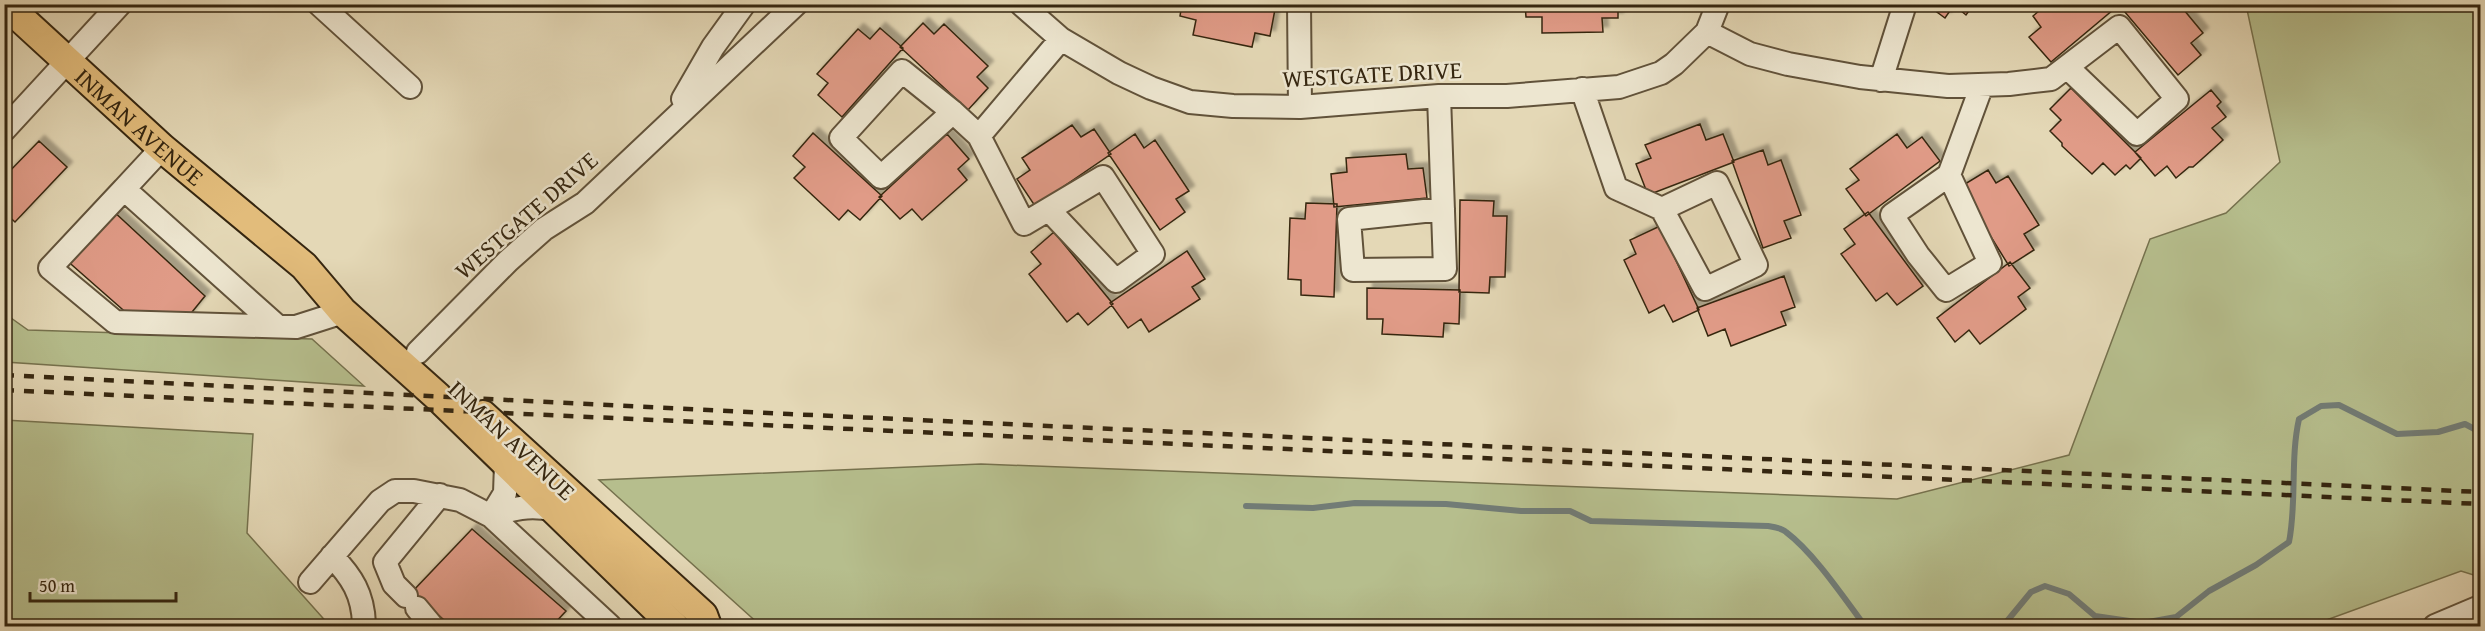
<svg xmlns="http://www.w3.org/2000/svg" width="2485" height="631" font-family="'Gentium Book Plus',serif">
  <defs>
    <filter id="shadow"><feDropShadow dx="5.5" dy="-5.5" stdDeviation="1.5" flood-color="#0004"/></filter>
  </defs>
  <rect width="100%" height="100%" fill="#e4d8b6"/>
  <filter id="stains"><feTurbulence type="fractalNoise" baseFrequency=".00333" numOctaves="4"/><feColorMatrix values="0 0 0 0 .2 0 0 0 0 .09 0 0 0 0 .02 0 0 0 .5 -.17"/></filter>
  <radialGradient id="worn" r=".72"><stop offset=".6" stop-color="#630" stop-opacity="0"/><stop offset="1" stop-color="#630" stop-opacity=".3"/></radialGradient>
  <path fill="#b6be8d" stroke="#76724e" stroke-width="1.5" d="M2246,5H2480V577L2461,571L2310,626H761L599,480L981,464L1897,499L2069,455L2150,239L2226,213L2280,162Z
    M4,313L28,330L312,339L364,386L5,362Z
    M4,420L253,434L247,533L330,626H5Z"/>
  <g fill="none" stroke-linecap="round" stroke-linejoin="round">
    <path stroke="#727c76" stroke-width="6" d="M1246,506L1313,508L1355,503L1446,504L1521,511H1570L1591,521L1768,526C1774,527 1782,528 1786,532C1814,553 1844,598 1865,626
      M2003,626L2031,592L2045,586L2069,594L2095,616L2143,623L2176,617L2209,591L2256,565L2289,542C2297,502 2290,459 2299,419L2321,406L2339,405L2397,434L2438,432L2465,424L2480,432"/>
  </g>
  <path fill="#e09b87" stroke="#352610" stroke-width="1.5" filter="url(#shadow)" d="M1182,4H1276L1270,36L1255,33L1252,47L1193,35L1196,20L1180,16Z
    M1309,4H1340L1339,9L1309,7Z
    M1525,4H1618V18H1602L1603,32L1542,33V17H1526Z
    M1926,4H1974L1966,15L1954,5L1945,18Z
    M2047,4H2120L2051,62L2029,37L2041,27L2033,16Z
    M2179,4L2203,33L2191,43L2201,55L2178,75L2119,5Z
    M923,23L934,34L944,24L988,66L977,77L988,88L968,110L900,47Z
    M880,28L903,48L842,117L818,95L828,83L817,74L858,29L870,39Z
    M2071,88L2141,158L2130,169L2126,165L2115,175L2103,163L2092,174L2062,146V143L2050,131L2061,120L2050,109Z
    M2211,90L2221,102L2217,106L2226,117L2212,128L2223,140L2193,167H2189L2176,178L2167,166L2155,176L2135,152Z
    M1700,124L1706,140L1723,134L1734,162L1648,195L1636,164L1651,158L1645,145Z
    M1072,125L1081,137L1094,129L1111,154L1035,206L1017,179L1030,170L1022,158Z
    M813,133L882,196L860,220L848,210L839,220L794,178L805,167L793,156Z
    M947,134L969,159L958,169L967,180L922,220L912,209L900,219L879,197Z
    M1135,134L1144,148L1155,140L1189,191L1176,199L1185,212L1160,230L1108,153Z
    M1897,134L1907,148L1922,137L1940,161L1866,216L1846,189L1859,180L1850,169Z
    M39,141L67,167L15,222L4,212V177Z
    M1763,150L1768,165L1781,160L1801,215L1784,221L1791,238L1763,248L1732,161Z
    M1406,154L1408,169L1423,168L1427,198L1334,207L1331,174L1347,172L1346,158Z
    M1988,170L1996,183L2008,176L2039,225L2024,234L2034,250L2009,266L1960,187Z
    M1460,200L1494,201L1493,216H1507L1505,277H1490L1489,293L1459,292Z
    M1306,203L1337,204L1334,297L1301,295V280L1288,279L1290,218L1305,219Z
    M111,209L205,296L188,317L130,316L64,258Z
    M1868,212L1923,286L1897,305L1887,293L1876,301L1841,254L1855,244L1844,229Z
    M1660,226L1699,310L1673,322L1664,305L1649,313L1624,260L1636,254L1630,240Z
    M1054,232L1113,304L1088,325L1078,313L1067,322L1029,274L1041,264L1031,252Z
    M1187,251L1205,279L1192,287L1200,299L1149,332L1141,319L1128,328L1110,303Z
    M2010,262L2030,288L2018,297L2026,309L1980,344L1969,330L1955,342L1937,318Z
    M1784,276L1795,307L1781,312L1786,325L1731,346L1725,329L1708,336L1697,308Z
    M1367,288L1460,290L1459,324L1444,323L1443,337L1382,334L1383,319H1367Z
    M472,529L566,611L552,626H451L412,592Z"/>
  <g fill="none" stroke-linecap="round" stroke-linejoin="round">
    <defs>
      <path id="minor" d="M319,4L410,87
        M1021,4L1061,39L1119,73L1151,88L1190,102L1233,106L1300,107L1439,96H1507L1619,87L1661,73L1674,64L1707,32L1718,4
        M1299,4L1300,107
        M1707,32L1750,54L1788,64L1860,77L1948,86L2009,84L2051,79L2119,27L2177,99L2137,134L2067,67
        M1881,80L1905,4
        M1582,89L1616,188L1662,209L1717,183L1756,265L1705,289L1662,209
        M1439,96L1445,269L1353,270L1349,219L1443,209
        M683,99L713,47L744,4
        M953,112L881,177L841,138L902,71L953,112L979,136L1061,39
        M4,130L120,4
        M979,136L1024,224L1103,177L1153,254L1116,281L1049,210
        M162,148L124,189L277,326
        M1949,175L1990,263L1946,290L1918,255L1892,215L1949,175L1982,85
        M124,189L50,268L115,322L296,327L343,312
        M418,352L508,261L544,229L585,203L796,4
        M491,516C513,508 529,505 552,509
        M491,516L505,493L506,464
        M332,556C352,577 363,594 364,624
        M310,582L380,501L395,491H414L460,500L491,516L610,626
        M406,596L394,584L385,562L440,495
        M417,608L432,626
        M2435,626L2480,607"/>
      <g id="major">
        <path id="s1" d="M5,4L162,148L304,266L343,312L438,397L674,626"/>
        <path d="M483,415L703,615L707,626"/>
      </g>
    </defs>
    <use href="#minor" stroke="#61523a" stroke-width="26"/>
    <use href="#major" stroke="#352610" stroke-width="32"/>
    <use href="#minor" stroke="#ede6d0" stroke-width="22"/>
    <use href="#major" stroke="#e2bc7b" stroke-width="28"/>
    <path stroke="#352610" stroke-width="4.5" stroke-dasharray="10 10" stroke-linecap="butt" d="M4,375L789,414L2480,492
      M4,390L2480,504"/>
  </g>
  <g text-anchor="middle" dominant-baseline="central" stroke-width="5" stroke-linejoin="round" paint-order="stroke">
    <g font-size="24" fill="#352610" stroke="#ede6d0">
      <text transform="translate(1372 74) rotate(-3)">WESTGATE DRIVE</text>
      <text stroke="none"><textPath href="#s1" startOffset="182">INMAN AVENUE</textPath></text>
      <text transform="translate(526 215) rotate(-41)">WESTGATE DRIVE</text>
      <text transform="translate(512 440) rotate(43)">INMAN AVENUE</text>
    </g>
  </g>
  <rect width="2485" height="631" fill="none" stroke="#e4d8b6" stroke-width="24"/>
  <rect x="6" y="6" width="2473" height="619" fill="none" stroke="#352610" stroke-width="3"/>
  <rect x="12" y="12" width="2461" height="607" fill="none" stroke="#352610" stroke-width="1.5"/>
  <path d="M30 592v9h146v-9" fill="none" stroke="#352610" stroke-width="3"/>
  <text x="39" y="592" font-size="18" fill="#352610" stroke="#ede6d0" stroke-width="4.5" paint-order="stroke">50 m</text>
  <rect width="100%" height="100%" filter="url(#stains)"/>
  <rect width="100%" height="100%" fill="url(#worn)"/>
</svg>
